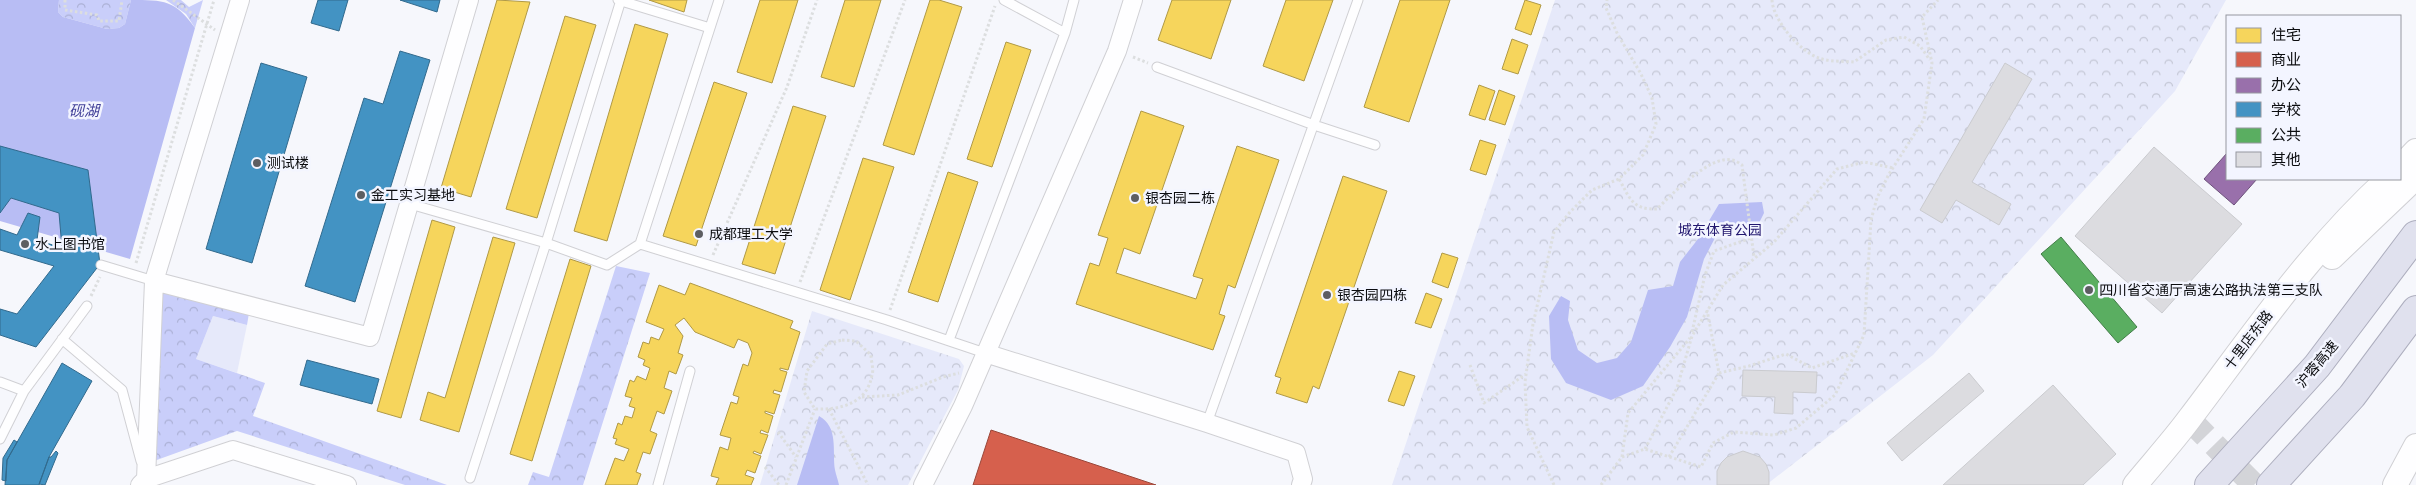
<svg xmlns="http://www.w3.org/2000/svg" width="2416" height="485" font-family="Quicksand,'Noto Sans SC',sans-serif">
  <defs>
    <pattern id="forest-crowns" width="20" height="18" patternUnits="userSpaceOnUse" patternTransform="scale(1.25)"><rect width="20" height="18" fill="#c9cefa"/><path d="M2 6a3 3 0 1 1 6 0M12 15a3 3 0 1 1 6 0" fill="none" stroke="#abb0d5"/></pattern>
    <pattern id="park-crowns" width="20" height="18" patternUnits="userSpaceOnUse" patternTransform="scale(1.25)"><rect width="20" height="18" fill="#e6e9fa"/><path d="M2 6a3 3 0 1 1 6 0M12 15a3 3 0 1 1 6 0" fill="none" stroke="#c4c7d5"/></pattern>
  </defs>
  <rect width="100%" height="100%" fill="#f6f7fc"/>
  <path fill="#e6e9fa" d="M213,316L247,325L237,373L196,359Z"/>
  <path fill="url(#forest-crowns)" d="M59,0H131L125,24L119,28L107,29L63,17L58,12Z
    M166,0H181L189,7L203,0L195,28L186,14Z
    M616,266L650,273L583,485H528L533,472L549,477Z
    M161,289L249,313L247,325L213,316L196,359L265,383L253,416L447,485H405L237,431L154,461Z"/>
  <path fill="url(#park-crowns)" d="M1555,0H2226L2175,91L1933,355L1766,485H1392Z
    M812,311L959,359L964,366L958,390L908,485H760Z"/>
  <path fill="#b8bdf4" d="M0,0H59L58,12L63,17L107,29L119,28L125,24L131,0C164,0 175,0 195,28L130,259L0,221Z
    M1762,202L1764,213L1759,223L1743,225L1716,236L1704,259L1687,317L1670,347L1643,386L1611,400L1566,383L1551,359L1549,316L1561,296L1570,301L1568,320L1578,350L1597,363L1617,358L1631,342L1648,290L1673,286L1680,262L1698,239L1719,204Z
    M819,416C839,427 832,451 835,470C836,475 838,480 839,485H797Z"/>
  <path fill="#f6d55c" stroke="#b09945" d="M497,0L530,2L471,197L441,188Z
    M649,0H687L684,12Z
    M760,0H798L772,83L737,72Z
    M845,0H881L854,87L821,77Z
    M930,0H939L962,7L914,155L883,145Z
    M1172,0H1231L1211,59L1158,40Z
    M1286,0H1333L1304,81L1263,66Z
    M1400,0H1450L1409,122L1364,107Z
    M1525,0L1541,5L1531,35L1515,29Z
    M565,16L596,25L537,218L506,209Z
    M635,24L668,34L607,241L574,231Z
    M1512,39L1528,45L1518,74L1502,69Z
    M1006,42L1031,50L992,167L967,159Z
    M714,82L747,93L696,246L663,236Z
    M1479,85L1495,91L1485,120L1469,115Z
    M1499,90L1515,96L1505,125L1489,120Z
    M793,106L826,116L775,274L742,264Z
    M1141,111L1184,126L1140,254L1124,248L1116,273L1196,299L1203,279L1193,276L1237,146L1279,160L1235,288L1228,285L1219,314L1225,316L1213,350L1076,304L1090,263L1099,266L1108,238L1098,235Z
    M1480,140L1496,145L1486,175L1470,170Z
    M863,158L894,167L850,300L820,290Z
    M948,172L978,182L938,302L908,292Z
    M1343,176L1387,191L1319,389L1313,386L1307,403L1276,393L1281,378L1275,376Z
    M432,220L455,227L401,418L377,411Z
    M493,237L515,243L459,432L420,420L428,392L445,398Z
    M1442,253L1458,258L1448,288L1432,282Z
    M570,259L591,266L532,461L510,454Z
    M690,283L793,321L790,328L800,332L788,370L780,368V370L787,372L781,392L774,390L773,393L780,395L774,414L765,411V413L773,416L768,433L761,430L760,433L768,435L761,454L754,451L753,453L761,456L755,473L747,470L745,475L754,478L751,485H716L719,478L711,476L720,447L728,450L731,438L720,435L731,402L737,404L739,397L733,395L743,364L748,366L752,353L748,343L738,339L734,348L695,332L684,318L675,325L683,336L678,353L683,355L676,374L669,371L664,388L672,391L664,414L657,411L650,431L657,434L650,454L643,452L636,472L641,474L637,485H605L615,458L624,461L629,449L615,444L617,439L613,438L618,423L622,425L625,416L632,418L635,408L629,406L632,398L625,396L630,380L634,382L637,376L646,380L650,368L643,365L645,360L638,357L643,342L649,344L651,337L659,340L664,329L646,322L659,285L685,295Z
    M1426,293L1442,299L1431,328L1415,323Z
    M1399,371L1415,376L1404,406L1388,401Z"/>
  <path fill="#d6604d" stroke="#99473a" d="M991,430L1156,485H973Z"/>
  <path fill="#9970ab" stroke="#6e527c" d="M2227,153V179H2257L2234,205L2204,179Z"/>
  <path fill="#4393c3" stroke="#326a8d" d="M318,0H348L339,31L311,23Z
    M400,0H440L437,12Z
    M400,51L430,60L355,302L305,286L364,98L383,104Z
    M261,63L307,77L252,263L206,249Z
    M0,146L88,170L100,264L36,347L0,335V309L17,314L54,266L0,250V229L17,235L28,213L40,217L37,240L62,248L59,213L11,198L0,213Z
    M307,360L379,379L372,404L300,385Z
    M62,363L92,381L49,457L39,485H5L7,460Z
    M14,440L17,442L7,460L6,481L2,480L3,458Z
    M56,451L58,453L45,485L39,484L49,457H51Z"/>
  <path fill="#5aae61" stroke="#427d48" d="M2061,237L2137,327L2118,343L2041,254Z"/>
  <path fill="#dcdce0" stroke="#cacbcf" d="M2005,63L2032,79L1972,182L2011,204L1999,225L1956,200L1942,223L1920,210Z
    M2154,147L2242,224L2162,313L2075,236Z
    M1743,370L1817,372L1816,393L1793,392V414L1774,413L1775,397L1742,396Z
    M1969,373L1984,391L1902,461L1887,443Z
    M2053,385L2116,454L2083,485H1943Z
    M1743,451L1760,457L1766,464L1769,472V485H1717V471L1721,463L1727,457Z"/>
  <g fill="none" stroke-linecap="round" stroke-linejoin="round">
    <path stroke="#d3d4d8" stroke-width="24" stroke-dasharray="24 12" stroke-linecap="butt" d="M2189,419L2254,485"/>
    <defs>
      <path id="lane" d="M618,0L710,28
        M1004,0L1065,33
        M1157,67L1314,125L1375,145
        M410,204L546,243L607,265L640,244L887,320L985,353
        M640,244L719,0
        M101,265L154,281
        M62,339L122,390L141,461
        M949,340L1065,33L1074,0
        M0,382L24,391
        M1207,423L1358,0
        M0,439L24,391L87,306
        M470,478L546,243L621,0
        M658,485L690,371"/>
      <path id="street" d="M154,281L370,337L469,0
        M985,353L1207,423L1296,453L1303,479L1301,485
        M146,479L154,281L240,0
        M140,485L146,479L233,450L347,485
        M923,485L963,406L1117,51L1133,0"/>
      <path id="secondary" d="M2400,168L2416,151
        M2332,257L2416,177
        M2135,485C2153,463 2173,441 2190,418C2253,335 2311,249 2388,179
        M2395,485L2416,446"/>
      <path id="highway" d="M2209,485L2317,366L2416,235
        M2271,485L2352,396L2416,310"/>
    </defs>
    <use href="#lane" stroke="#d0d0d4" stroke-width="11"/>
    <use href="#street" stroke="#d0d0d4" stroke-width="20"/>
    <use href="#secondary" stroke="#d0d0d4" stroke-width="26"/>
    <use href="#highway" stroke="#adaebe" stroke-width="30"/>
    <path stroke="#dcdedf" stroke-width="3" stroke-dasharray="2.5 2.5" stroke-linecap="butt" d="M65,0V10L97,15L99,21H119L122,0
      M173,0L215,30
      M1772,0C1773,20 1800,52 1819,58C1829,62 1844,61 1854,62L1886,40L1904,37L1920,46L1930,60
      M1133,57L1148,63
      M1619,179C1630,198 1632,210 1657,209C1671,195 1710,155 1731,160C1735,160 1739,163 1742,165L1754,257
      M713,255L787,87L817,0
      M136,263L214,0
      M800,282L905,0
      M91,296L100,277
      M890,310L995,6
      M1692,332L1705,275L1714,251L1751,238
      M842,340L856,341L871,355C871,361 874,369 872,375C867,404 840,410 815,409L804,392L807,371L827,344Z
      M1470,365L1484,403L1526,374
      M1719,373L1749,366L1786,354L1812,368L1855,353
      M862,397L898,395L943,377L959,373
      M829,409L868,485
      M778,432L796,457
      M1645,449L1677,388L1692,336L1723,285L1774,242L1837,169L1864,162L1893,168
      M1622,457L1628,413L1690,338
      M1669,457L1719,373L1707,310
      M765,467L779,485
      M786,485L815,409
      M1554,485L1527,427L1525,382L1533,324L1554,232L1570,212L1592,190L1619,179L1643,155L1656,124L1652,98L1641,74L1617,33L1606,8L1607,0
      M1601,485L1622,457L1645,449L1701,467L1713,443L1734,432L1774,435L1796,428L1835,395L1864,335L1871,220L1877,198L1889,174L1924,119L1932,63L1922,17L1938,0"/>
    <use href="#lane" stroke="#fefeff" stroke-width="9"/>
    <use href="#street" stroke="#fefeff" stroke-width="18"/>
    <use href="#secondary" stroke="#fefeff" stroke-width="24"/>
    <use href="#highway" stroke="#e0e1ee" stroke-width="28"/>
  </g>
  <g fill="#5d5e62" stroke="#f3f5ff" stroke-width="2">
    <circle cx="257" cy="163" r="5"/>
    <circle cx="361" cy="195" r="5"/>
    <circle cx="1135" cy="198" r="5"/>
    <circle cx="699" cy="234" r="5"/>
    <circle cx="25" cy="244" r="5"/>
    <circle cx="2089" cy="290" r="5"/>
    <circle cx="1327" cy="295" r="5"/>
  </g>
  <g text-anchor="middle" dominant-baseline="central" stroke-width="5" stroke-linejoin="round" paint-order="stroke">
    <g font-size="14" fill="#0b0c0f" stroke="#f3f5ff" text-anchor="start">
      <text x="267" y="163">测试楼</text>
      <text x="371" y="195">金工实习基地</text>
      <text x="1145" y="198">银杏园二栋</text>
      <text x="709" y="234">成都理工大学</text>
      <text x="35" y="244">水上图书馆</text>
      <text x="2099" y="290">四川省交通厅高速公路执法第三支队</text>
      <text x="1337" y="295">银杏园四栋</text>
    </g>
    <g font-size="14" fill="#23186f" stroke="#f3f5ff">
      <text x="1720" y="230">城东体育公园</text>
    </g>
    <g font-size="14" fill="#0b0c0f" stroke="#f3f5ff">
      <text transform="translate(2248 340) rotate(-53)">十里店东路</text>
      <text transform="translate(2317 364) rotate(-50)">沪蓉高速</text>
    </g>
    <g font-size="15" font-style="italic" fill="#403f98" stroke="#f3f5ff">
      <text x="84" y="110">砚湖</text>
    </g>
  </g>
  <rect x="2226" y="15" width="175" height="165" fill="#f3f5ff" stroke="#96989f"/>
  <rect x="2236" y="28" width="25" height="15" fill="#f6d55c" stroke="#96989f"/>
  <text x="2271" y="40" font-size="15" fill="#0b0c0f">住宅</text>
  <rect x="2236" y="52" width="25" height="15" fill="#d6604d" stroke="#96989f"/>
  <text x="2271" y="65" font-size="15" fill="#0b0c0f">商业</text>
  <rect x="2236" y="78" width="25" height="15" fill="#9970ab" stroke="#96989f"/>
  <text x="2271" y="90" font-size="15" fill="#0b0c0f">办公</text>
  <rect x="2236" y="102" width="25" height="15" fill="#4393c3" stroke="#96989f"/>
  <text x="2271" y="115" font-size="15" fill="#0b0c0f">学校</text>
  <rect x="2236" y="128" width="25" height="15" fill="#5aae61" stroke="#96989f"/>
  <text x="2271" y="140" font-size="15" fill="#0b0c0f">公共</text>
  <rect x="2236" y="152" width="25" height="15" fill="#dcdce0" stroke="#96989f"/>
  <text x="2271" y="165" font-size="15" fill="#0b0c0f">其他</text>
</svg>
